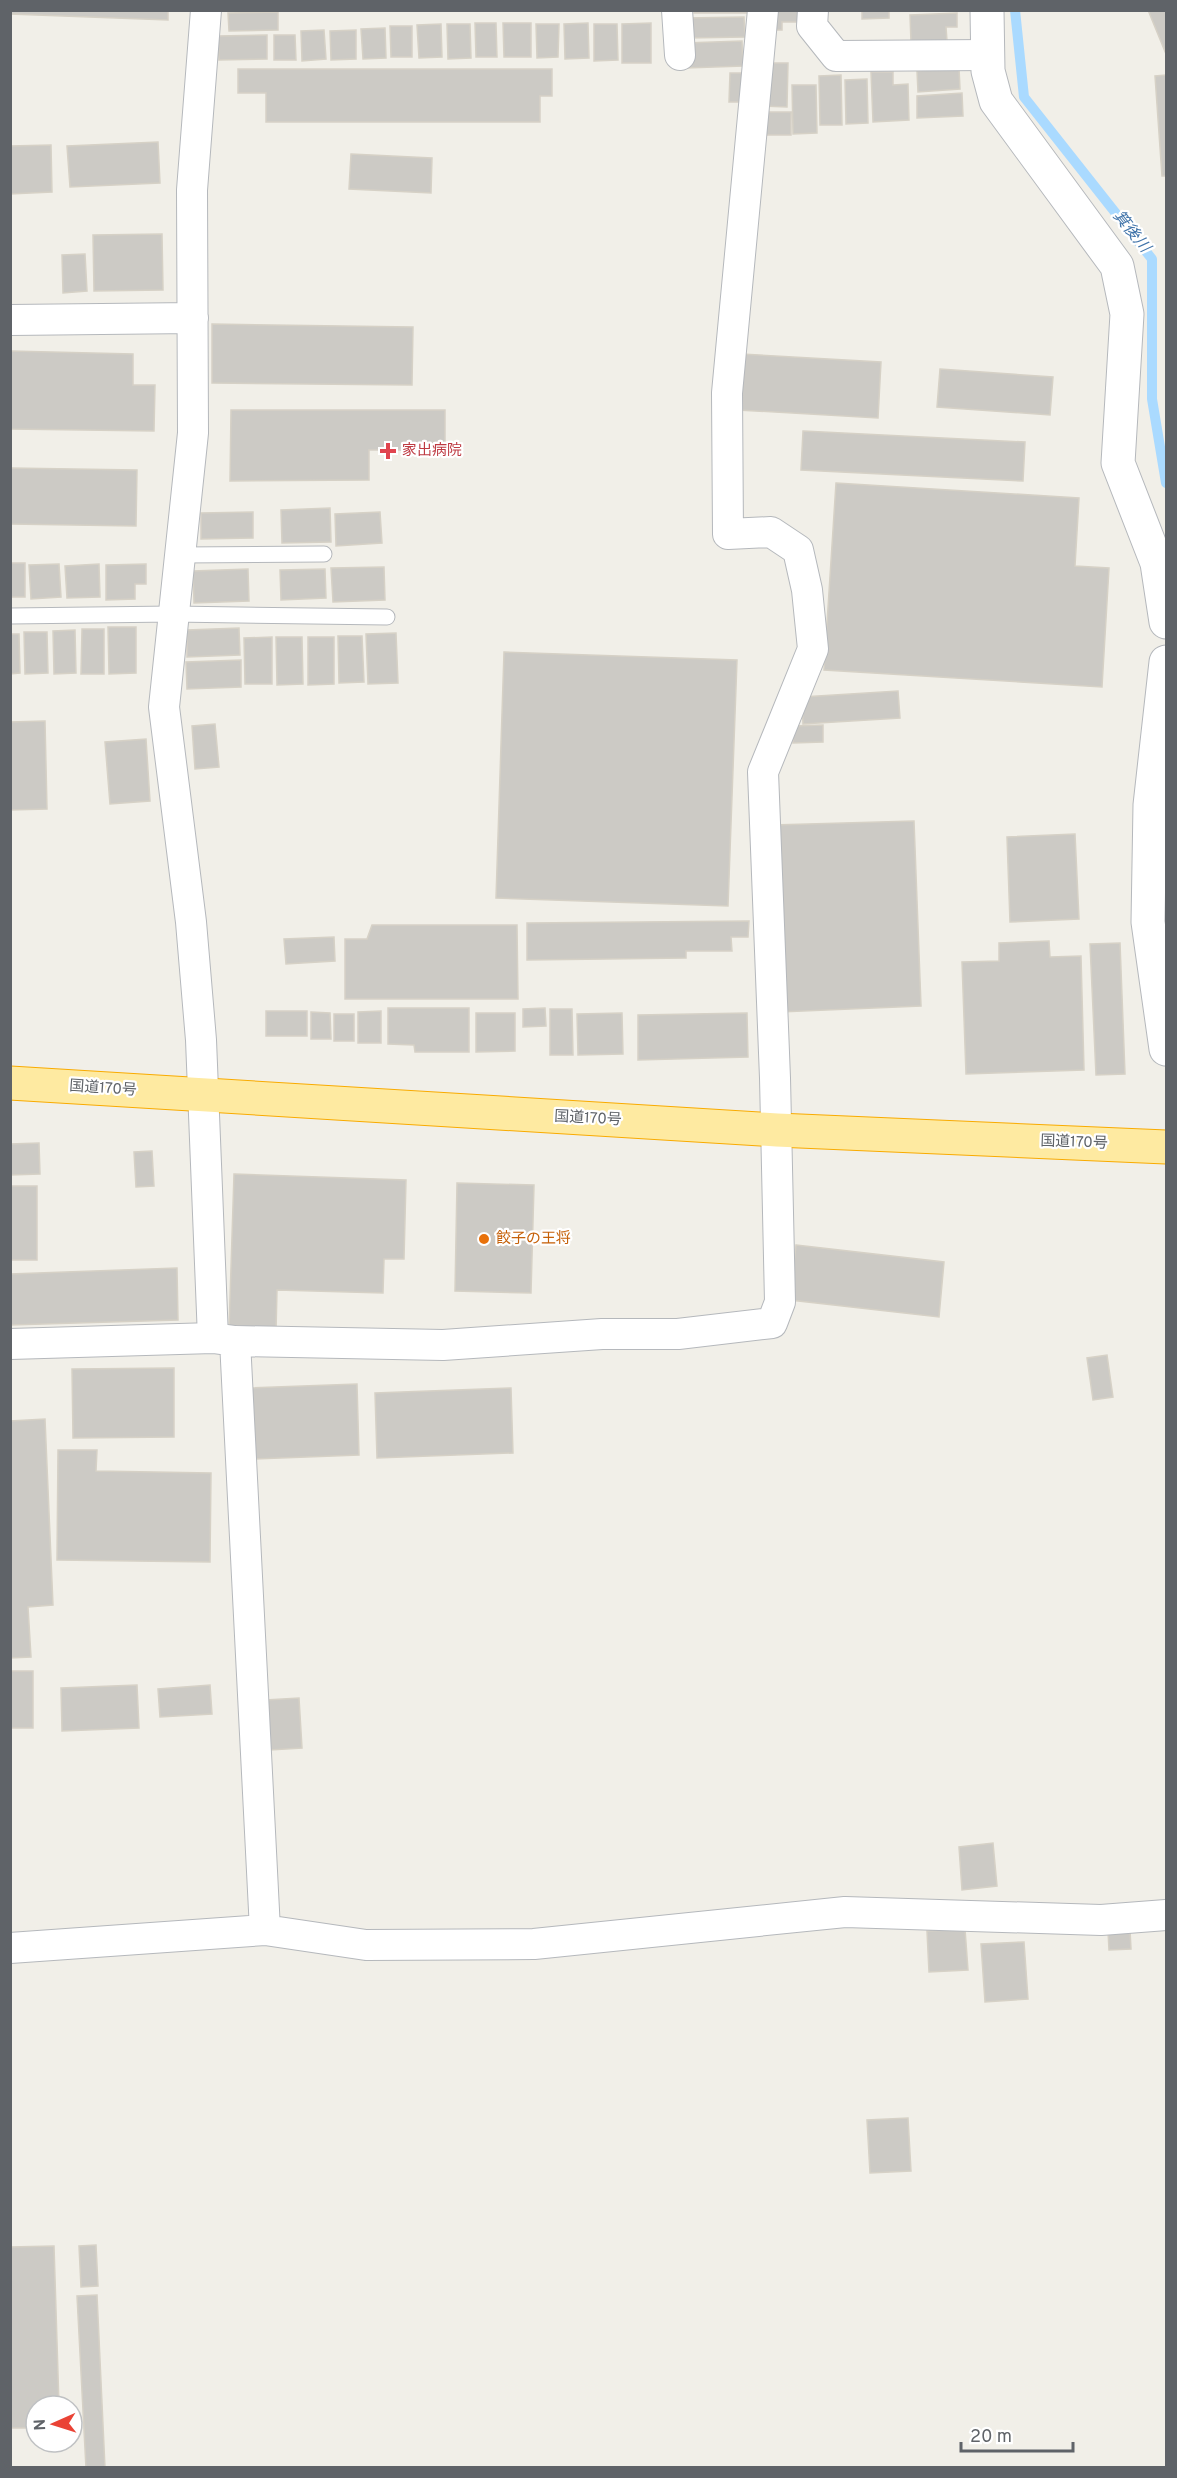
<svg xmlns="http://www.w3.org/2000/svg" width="1177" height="2478" font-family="Overpass,'Noto Sans JP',sans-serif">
  <rect width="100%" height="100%" fill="#f1efe8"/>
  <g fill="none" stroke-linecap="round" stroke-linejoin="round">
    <path stroke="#aadaff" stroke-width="10" d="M1015,10L1024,97L1152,259V399L1166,483
      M1166,925V929"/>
  </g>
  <path fill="#cccac5" stroke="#d6d1c6" stroke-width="1.5" d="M10,10H168V20L10,14Z
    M694,10H748V13H694Z
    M768,10H800V22H782V30H768Z
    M862,10H889V18L862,19Z
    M1148,10H1166V54Z
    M278,12V30L229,31L228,13Z
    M957,13V27H946L947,41L911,42L910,15Z
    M744,17L745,37L687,38L686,18Z
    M475,23H496L497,57H476Z
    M503,23H531V57H504Z
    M588,23L589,58L565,59L564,24Z
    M651,23V63H622V24Z
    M441,24L442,57L419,58L417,25Z
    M447,24H470L471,58L448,59Z
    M536,24H559L558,57L537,58Z
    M594,24H617L618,60L594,61Z
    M390,26H412V57H391Z
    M385,28L386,58L363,59L361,29Z
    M324,30L326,59L302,61L301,31Z
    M356,30V59L331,60L330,31Z
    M267,35V59L219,60L218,36Z
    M274,35H295L296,60H274Z
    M742,41L743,66L686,68L685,43Z
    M763,63H788L787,107L763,106Z
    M959,68L960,89L918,92L917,71Z
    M238,69H552V96H540V122H266V93H238Z
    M871,72H893V85L908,84L909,120L873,122Z
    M730,73H746V102H729Z
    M841,75L842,125H820L819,76Z
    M1166,75V176H1162L1155,76Z
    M867,79L868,123L846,124L845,80Z
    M792,85H816L817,133L793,134Z
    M962,93L963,116L917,118V96Z
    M760,112H791V135H760Z
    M158,142L160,183L70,187L67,146Z
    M51,145L52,192L10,194V146Z
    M351,154L432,158L431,193L349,189Z
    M162,234L163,290L94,291L93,235Z
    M85,254L87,291L63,293L62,255Z
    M212,324L413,327L412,385L212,383Z
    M10,351L133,354V385H155L154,431L10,429Z
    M741,354L881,362L878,418L738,410Z
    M940,369L1053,377L1050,415L937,407Z
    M231,410H445V450H369V480L230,481Z
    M803,431L1025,442L1023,481L801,470Z
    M10,468L137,470L136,526L10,524Z
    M836,483L1079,498L1075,566L1109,568L1102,687L824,670Z
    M330,508L331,542L282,543L281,510Z
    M253,512V538L201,539V513Z
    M380,512L382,543L336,546L335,514Z
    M10,563H25V597H10Z
    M59,564L61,597L31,599L29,565Z
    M99,564L100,597L67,598L65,566Z
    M146,564V584H135V599L106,600V565Z
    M384,567L385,600L333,602L331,568Z
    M248,569L249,601L194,603L193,571Z
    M325,569L326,598L281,600L280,570Z
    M108,627H136V673L109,674Z
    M239,628L240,655L187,657V630Z
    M82,629H104V674H81Z
    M75,630L76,673L54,674L53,631Z
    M24,632H47L48,673L25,674Z
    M396,633L398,683L368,684L366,634Z
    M10,634H19L20,673L10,674Z
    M338,636H362L364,682L339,683Z
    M272,637V684H245L244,638Z
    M276,637H302L303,684L277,685Z
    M308,637H334V684L308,685Z
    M504,652L737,660L728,906L496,898Z
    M241,660V687L187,689L186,662Z
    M898,691L900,718L803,724L802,697Z
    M45,721L47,809L10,810V722Z
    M215,724L219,767L195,769L192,726Z
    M823,725V742L793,743V726Z
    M146,739L150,801L110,804L105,742Z
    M914,821L921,1006L780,1012L773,825Z
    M1075,834L1079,919L1010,922L1007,837Z
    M749,921L748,937H731L732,951H686V958L527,960V923Z
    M372,925H517L518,999H345V939H367Z
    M334,937L335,961L286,964L284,939Z
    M1049,941L1050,957L1081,956L1084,1070L966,1074L962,962L999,961V943Z
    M1120,943L1125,1074L1096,1075L1090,944Z
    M388,1008H469V1052H415L414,1045L388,1044Z
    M545,1008L546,1026L523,1027V1009Z
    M550,1009H572L573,1055H550Z
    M266,1011H307V1036H266Z
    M381,1011V1043H358V1012Z
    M311,1012L330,1013L331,1039H311Z
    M476,1013H515V1051L476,1052Z
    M622,1013L623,1054L578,1055L577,1014Z
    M747,1013L748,1057L638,1060V1015Z
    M334,1014H354V1041H334Z
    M39,1143L40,1174L10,1175V1144Z
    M152,1151L154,1186L136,1187L134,1152Z
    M234,1174L406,1180L404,1259H384L383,1293L277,1290L276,1331L229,1330Z
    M457,1183L534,1185L531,1293L455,1291Z
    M10,1186H37V1260H10Z
    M796,1245L944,1262L939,1317L790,1300Z
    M177,1268L178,1320L10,1325V1274Z
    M1107,1355L1113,1397L1093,1400L1087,1358Z
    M174,1368V1437L73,1438L72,1369Z
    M357,1384L359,1455L253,1459L249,1388Z
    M511,1388L513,1453L377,1458L375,1393Z
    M45,1419L53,1605L28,1607L31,1657L10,1658V1421Z
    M58,1450H97L96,1471L211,1473L210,1562L57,1560Z
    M10,1671H33V1728H10Z
    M137,1685L139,1728L62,1731L61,1688Z
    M210,1685L212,1714L160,1717L158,1689Z
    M299,1698L302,1748L270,1750L266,1700Z
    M993,1843L997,1886L962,1890L959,1847Z
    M965,1929L968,1970L929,1972L927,1931Z
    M1130,1930L1131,1949L1109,1950L1108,1931Z
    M1024,1942L1028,1999L985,2002L981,1944Z
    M908,2118L911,2171L870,2173L867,2120Z
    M96,2245L98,2286L81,2287L79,2246Z
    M54,2246L59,2406H36V2428H10V2247Z
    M97,2295L105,2468H86L77,2296Z"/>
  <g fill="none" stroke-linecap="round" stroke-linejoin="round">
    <defs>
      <path id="service" d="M180,555L324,554
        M10,616L173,614L387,617"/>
      <path id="minor" d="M206,10L192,190L193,433L164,707L191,922L201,1040L213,1338
        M677,10L680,55
        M813,10L812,26L836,56L989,55
        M10,320L193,318
        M235,1341L265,1930
        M10,1344L213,1338L235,1341L443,1345L602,1334H678L772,1323L780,1302L775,1078L763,772L813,649L807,590L798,550L771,532L728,534L727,393L763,10
        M10,1948L265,1930L366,1945L534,1944L845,1912L1101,1920L1166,1915"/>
      <path id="tertiary" d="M987,10L988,71L996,101L1117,266L1127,314L1118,463L1157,563L1166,622
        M1166,662L1150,805L1148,922L1166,1049"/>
      <path id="trunk" d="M10,1083L777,1130L1166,1147"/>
    </defs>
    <use href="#service" stroke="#b5b8bc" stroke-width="17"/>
    <use href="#minor" stroke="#b5b8bc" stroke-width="32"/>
    <use href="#tertiary" stroke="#b5b8bc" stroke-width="35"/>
    <use href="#trunk" stroke="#f9ab00" stroke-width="35"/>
    <use href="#service" stroke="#fff" stroke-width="15"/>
    <use href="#minor" stroke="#fff" stroke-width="30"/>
    <use href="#tertiary" stroke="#fff" stroke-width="33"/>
    <use href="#trunk" stroke="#feeaa1" stroke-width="33"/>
  </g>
  <path fill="#e0444e" stroke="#fff" stroke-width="2" d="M385 442h6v6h6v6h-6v6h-6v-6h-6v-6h6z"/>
  <circle fill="#e8710a" stroke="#fff" stroke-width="2" cx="484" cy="1239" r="6"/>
  <g text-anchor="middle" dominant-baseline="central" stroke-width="4.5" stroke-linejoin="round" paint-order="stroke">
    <g font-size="15" fill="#be3a42" stroke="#fff" text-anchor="start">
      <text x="402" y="451">家出病院</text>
    </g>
    <g font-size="15" fill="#5f6368" stroke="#fff">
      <text transform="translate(103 1089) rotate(4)">国道170号</text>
      <text transform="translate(588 1119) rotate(3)">国道170号</text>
      <text transform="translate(1074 1143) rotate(2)">国道170号</text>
    </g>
    <g font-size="15" fill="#c56008" stroke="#fff" text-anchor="start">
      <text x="496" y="1239">餃子の王将</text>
    </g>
    <g font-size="16" font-style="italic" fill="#4174aa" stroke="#fff">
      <text transform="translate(1131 232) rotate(51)">箕後川</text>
    </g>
  </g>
  <rect width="1177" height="2478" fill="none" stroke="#5f6368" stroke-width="24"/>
  <g transform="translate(54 2424) rotate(267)"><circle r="28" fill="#ffffff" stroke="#bfc1c3" stroke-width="1.5"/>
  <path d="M0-4.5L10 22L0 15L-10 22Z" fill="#ea4335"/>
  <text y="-9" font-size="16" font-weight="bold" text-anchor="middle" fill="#5f6368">N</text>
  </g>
  <path d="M961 2442v9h112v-9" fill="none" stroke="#5f6368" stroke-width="3"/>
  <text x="970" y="2442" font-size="18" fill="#5f6368" stroke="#ffffff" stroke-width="4.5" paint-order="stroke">20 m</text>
</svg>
